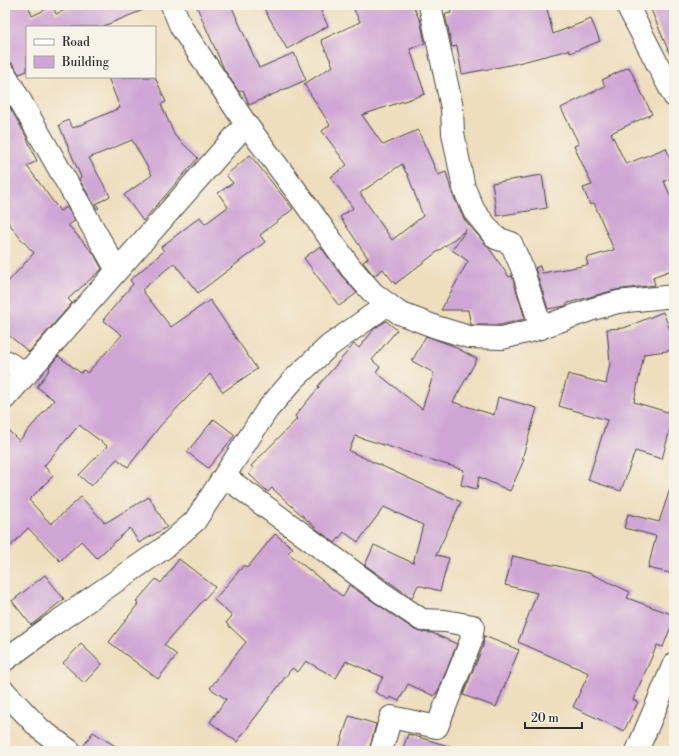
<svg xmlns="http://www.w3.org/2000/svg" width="679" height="756" font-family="'Libre Bodoni',serif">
  <rect width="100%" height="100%" fill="#f7f3e8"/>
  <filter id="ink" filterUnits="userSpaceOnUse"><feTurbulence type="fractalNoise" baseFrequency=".025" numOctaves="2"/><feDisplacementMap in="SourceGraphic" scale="8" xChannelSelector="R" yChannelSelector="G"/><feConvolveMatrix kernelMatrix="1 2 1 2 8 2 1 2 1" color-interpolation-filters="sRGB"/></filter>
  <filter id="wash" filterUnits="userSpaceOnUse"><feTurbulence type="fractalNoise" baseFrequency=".012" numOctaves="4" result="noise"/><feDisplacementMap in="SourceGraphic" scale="16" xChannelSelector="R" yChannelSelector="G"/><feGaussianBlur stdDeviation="0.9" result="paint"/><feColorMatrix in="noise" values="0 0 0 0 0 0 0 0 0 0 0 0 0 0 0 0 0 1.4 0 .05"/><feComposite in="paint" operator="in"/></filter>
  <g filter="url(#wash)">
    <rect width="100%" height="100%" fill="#eedebd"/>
    <g id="blocks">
      <path fill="#cea5d4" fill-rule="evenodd" d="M5,5H28L32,16L53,6L56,14L77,5L153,6L101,27H27V71L19,74L12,63L5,62Z
        M196,5H231L259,68L294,53L306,80L249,105L243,90L239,92L224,69Z
        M262,5H318L328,26L287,49Z
        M352,5H413L419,19H420L425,43L410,49L425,94L362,115L383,145L418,130L438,175L446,172L452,193L464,219L489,248L509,277L512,276L525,319L501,325H471L468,310H441L468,261L452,250L466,230L395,284L383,269L374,276L363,262L368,258L340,217L353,208L331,177L347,165L322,131L330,125L304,84L333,66L321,40L360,22ZM402,164L406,173H407L423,216L392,240L360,193Z
        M449,5H546L553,34L591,19L600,41L570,53L569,50L510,65L462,74L457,46L452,47L445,14L451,13Z
        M649,5H674V64Z
        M629,67L652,114L611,133L626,164L666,148L674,168V177L664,181L674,205V269L653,277L655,285L615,290L568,303L565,306L548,309L535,268L540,266L542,273L588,265L586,258L614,250L594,203L590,205L583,188L592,185L574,146L579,144L561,108L605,86L602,80Z
        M108,77H155L166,102L161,104L175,136L198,158L143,221L124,195L152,175L132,140L89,158L110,196L96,204L99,208L97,209L79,179L81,177L59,125L68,120L73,128L120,108Z
        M5,99L24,132L37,161L27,166L60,211L67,207L75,221L68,225L94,254L102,269L68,299L72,303L29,352L5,332V285L34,253L20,238L5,218Z
        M250,155L293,209L260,235L265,242L198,293L174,263L142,290L171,327L210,300L257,369L223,392L210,374L161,425L128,467L117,459L91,486L79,475L107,446L79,425L44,466L53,476L29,500L51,524L81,497L105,523L149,497L167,527L139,543L130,528L97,558L81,541L60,561L28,528L5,552V427L19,441L54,400L37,387L50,369L49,367L58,356L81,373L84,370L87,373L122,335L103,320L133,284L130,280L164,251L161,247L200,217L205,224L228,207L218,193L233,183L226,175Z
        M542,175L547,208L497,216L492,183Z
        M320,246L341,275L357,293L339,306L304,258Z
        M663,312L672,335L674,350L644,354L634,402L674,414L662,459L635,451L621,491L588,480L607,420L559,406L568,374L606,384L610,363L607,329L624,328Z
        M386,321L397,330L372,360L380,367L376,372L422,409L434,373L412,361L426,336L451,345L477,359L453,402L494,415L498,397L537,408L522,459L524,460L510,491L479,477L477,489L461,485L464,470L355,436L349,451L461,502L436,555L449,558L440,591L418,585L412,598L365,565L374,545L413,563L423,525L384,507L358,542L344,532L335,543L319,531L272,488L268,492L249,474L253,468L251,466L297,419L295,416L319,387L318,386L354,344L359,348L375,328Z
        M214,419L235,435L208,468L187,452Z
        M671,486L674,487V574L648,568L656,536L624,528L628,514L659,522Z
        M275,534L293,548L288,553L343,597L349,585L415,630L421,632L432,633L457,644L439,689L434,696L408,684L399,701L390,697L389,700L375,692L383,677L346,661L336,678L306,661L298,672L292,668L237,742L210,722L226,699L210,688L246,642L226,623L232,616L214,600L244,565L247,568Z
        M513,556L589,573L630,592L627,598L674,615V619L663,647L657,645L633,700L638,702L624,731L573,707L589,673L518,642L537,593L505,585Z
        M179,559L215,587L164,645L177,655L158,679L109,642L138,604L136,602L156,579L161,583Z
        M45,575L64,599L31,625L12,601Z
        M484,636L519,650L496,707L463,695L483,646Z
        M81,644L102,664L84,683L63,663Z
        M349,716L376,724L369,751H338Z
        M93,732L123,751H82V748Z
        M408,734L452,747L451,751H402Z"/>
    </g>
  </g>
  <g filter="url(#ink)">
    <use href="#blocks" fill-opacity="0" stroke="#484641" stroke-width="1"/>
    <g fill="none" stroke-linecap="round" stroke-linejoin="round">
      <defs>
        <path id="minor" d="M172,5L181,27L246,124L297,192L351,268L373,293L399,313L436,327L469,337L502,338L534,330L593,309L618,302L674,296
          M430,5L452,108L453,133L464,188L474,211L496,238L511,243L522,268L541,328
          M627,5L674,96
          M5,74L117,270
          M5,361L27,374
          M5,398L246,124
          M224,476L382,593L422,620L445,621L473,626L471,641L437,727L391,717L381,751
          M5,660L54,624L164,548L195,521L267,410L294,379L329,346L388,304
          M5,692L40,729L70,751
          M637,751L674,664"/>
      </defs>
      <use href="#minor" stroke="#484641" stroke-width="24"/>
      <use href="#minor" stroke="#fff" stroke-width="22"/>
    </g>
  </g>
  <rect width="679" height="756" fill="none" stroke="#f7f3e8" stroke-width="20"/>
  <rect x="26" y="26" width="130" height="52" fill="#f7f3e8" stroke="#a5a39c"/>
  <rect x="34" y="39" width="20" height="6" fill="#ffffff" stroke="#a5a39c"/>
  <text x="62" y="46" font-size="12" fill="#2b2b2b">Road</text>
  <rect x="34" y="56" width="20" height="12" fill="#cea5d4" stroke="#a5a39c"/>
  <text x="62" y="66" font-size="12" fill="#2b2b2b">Building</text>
  <path d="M525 722v6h57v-6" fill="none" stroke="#2b2b2b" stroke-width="2"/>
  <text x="531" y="722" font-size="12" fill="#2b2b2b" stroke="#f7f3e8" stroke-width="3" paint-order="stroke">20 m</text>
</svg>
